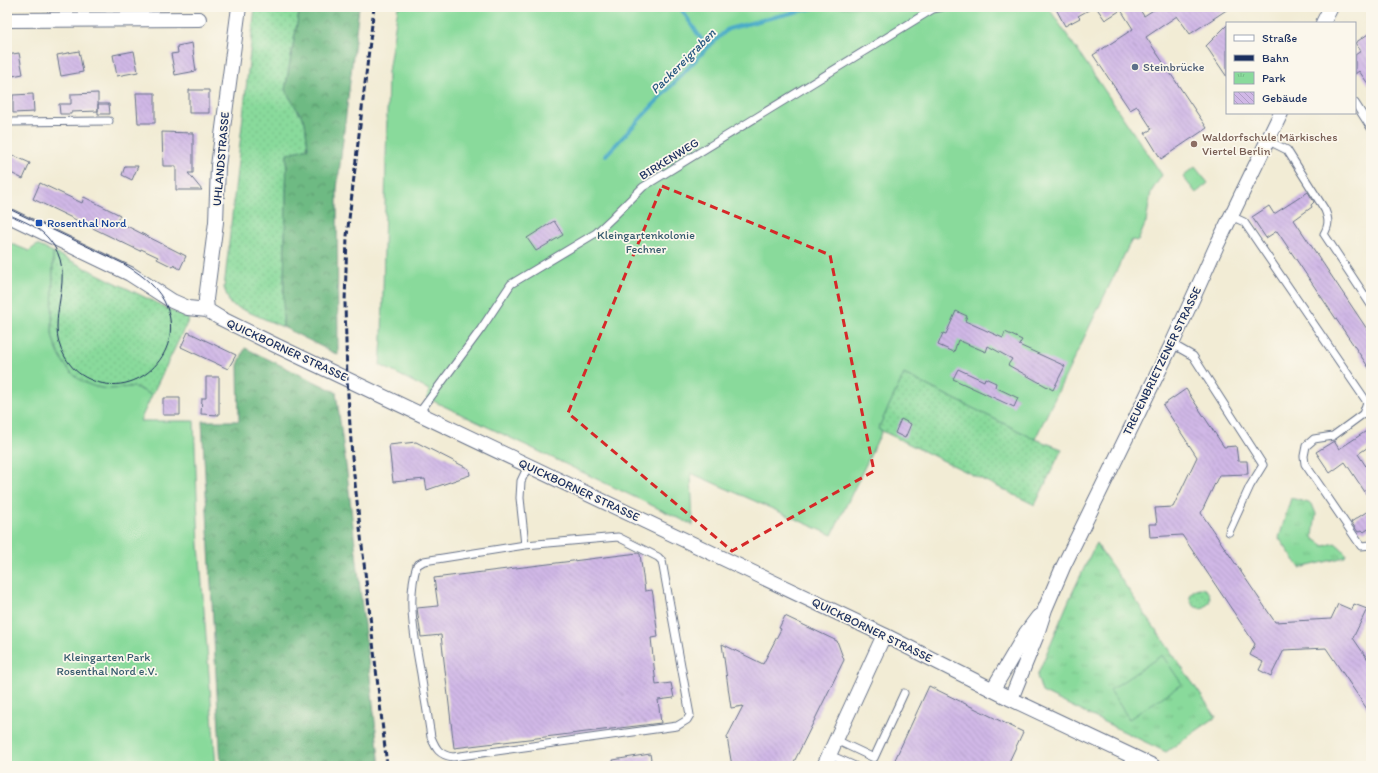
<svg xmlns="http://www.w3.org/2000/svg" width="1378" height="773" font-family="Itim,sans-serif">
  <defs>
    <pattern id="grass-dots" width="8" height="8" patternUnits="userSpaceOnUse"><rect width="8" height="8" fill="#89da9b"/><path d="M2 2h.1M6 6h.1" fill="none" stroke="#76bb88" stroke-width="1.8" stroke-linecap="round"/></pattern>
    <pattern id="forest-crowns" width="20" height="18" patternUnits="userSpaceOnUse"><rect width="20" height="18" fill="#6eba83"/><path d="M2 6a3 3 0 1 1 6 0M12 15a3 3 0 1 1 6 0" fill="none" stroke="#5a986e"/></pattern>
    <pattern id="park-tufts" width="24" height="20" patternUnits="userSpaceOnUse"><rect width="24" height="20" fill="#89da9b"/><path d="M3 7l-1-3M5 7V3M7 7l1-3M15 17l-1-3M17 17v-4M19 17l1-3" fill="none" stroke="#76bb88"/></pattern>
    <pattern id="building-back-hatch" width="6" height="6" patternUnits="userSpaceOnUse"><rect width="6" height="6" fill="#d0b8e6"/><path d="M-1 5l2 2M0 0l6 6M5-1l2 2" fill="none" stroke="#b29ec8"/></pattern>
  </defs>
  <rect width="100%" height="100%" fill="#fbf7ec"/>
  <filter id="ink" filterUnits="userSpaceOnUse"><feTurbulence type="fractalNoise" baseFrequency=".025" numOctaves="2"/><feDisplacementMap in="SourceGraphic" scale="8" xChannelSelector="R" yChannelSelector="G"/><feConvolveMatrix kernelMatrix="1 2 1 2 8 2 1 2 1" color-interpolation-filters="sRGB"/></filter>
  <filter id="wash" filterUnits="userSpaceOnUse"><feTurbulence type="fractalNoise" baseFrequency=".012" numOctaves="4" result="noise"/><feDisplacementMap in="SourceGraphic" scale="16" xChannelSelector="R" yChannelSelector="G"/><feGaussianBlur stdDeviation="0.9" result="paint"/><feColorMatrix in="noise" values="0 0 0 0 0 0 0 0 0 0 0 0 0 0 0 0 0 1.4 0 .05"/><feComposite in="paint" operator="in"/></filter>
  <g filter="url(#wash)">
    <rect width="100%" height="100%" fill="#f2ecd5"/>
    <path fill="url(#grass-dots)" stroke="#52847c" d="M255,7H300L285,90L305,122L308,148L287,154L283,327L230,304L224,288Z
      M53,252L189,319L152,395C146,393 138,387 132,387C125,387 118,389 110,389C77,388 59,364 52,334Z
      M904,374L1035,439L1062,449L1035,505L878,429Z
      M1190 598a10 10 0 1 1 20 0a10 10 0 1 1-20 0Z"/>
    <path fill="url(#forest-crowns)" stroke="#447470" d="M300,7H359L337,189L338,355L283,327L287,154L308,148L305,122L285,90Z
      M245,348L336,392L347,473L380,766H221L202,421H239L238,365Z"/>
    <path fill="url(#park-tufts)" stroke="#52847c" d="M1291,498L1312,504L1316,514L1313,536L1314,539L1324,546L1335,543L1341,548L1346,554L1345,557L1300,568L1279,538Z
      M1096,543L1216,717L1166,752L1042,692L1037,676L1069,600Z"/>
    <path fill="#89da9b" stroke="#52847c" d="M398,7H1048L1162,175L1151,192L1146,222L1138,241L1132,240L1128,247L1035,439L904,374L878,429L882,431L832,535L691,473L693,525L427,398L429,390L380,365L382,338L388,72Z
      M1195,167L1208,183L1196,193L1183,177Z
      M7,242L29,251L37,245L53,252L52,334C59,364 77,388 110,389C118,389 125,387 132,387C138,387 146,393 152,395L140,421H194L199,545L216,766H7Z
      M1162,655L1182,684L1129,719L1110,690Z"/>
    <g fill="none" stroke-linecap="round" stroke-linejoin="round">
      <path stroke="#49abc8" stroke-width="4" d="M680,7L707,48
        M606,155L707,48L728,29L766,19L817,7"/>
    </g>
    <g id="blocks">
      <path fill="url(#building-back-hatch)" d="M1055,7H1094L1078,16L1080,18L1065,26Z
        M1096,7H1138L1144,16L1158,7H1231L1190,34L1177,16L1146,37L1207,128L1161,159L1145,133L1152,129L1137,106L1130,110L1093,55L1133,29L1121,10L1105,20Z
        M1227,25V77L1206,46Z
        M1371,32V88L1359,71L1355,74V55L1361,51L1355,43Z
        M192,43L196,71L175,75L171,54L178,53L177,46Z
        M79,51L83,72L61,76L57,55Z
        M134,51L138,72L117,76L113,55Z
        M19,53L23,74L7,77V55Z
        M189,90H209V113H189Z
        M98,93V111L71,112V114H60L59,104H71V94Z
        M136,93H155V123H138Z
        M33,94L34,112L13,113V95Z
        M98,104H109L110,114H98Z
        M162,132L193,133V173H188L202,190H176V166H163Z
        M10,154L30,163L23,179L7,171V161Z
        M125,166H138L132,180L122,175Z
        M40,183L82,203L84,197L120,215L117,221L186,256L180,269L173,265V267L157,259L158,257L141,249L140,251L33,199Z
        M1308,192L1314,202L1311,205L1312,207L1294,220L1371,335V371L1277,231L1266,238L1252,217L1269,206L1274,214Z
        M554,221L563,235L536,251L527,238Z
        M956,311L967,316L965,321L1003,338L1005,332L1022,340L1019,345L1065,366L1053,390L1008,365L1012,359L988,346L986,352L958,340L954,352L938,345L943,333L946,334Z
        M188,332L236,355L228,369L181,347Z
        M958,369L984,381L985,378L996,383L995,387L1018,398L1014,407L953,379Z
        M206,377H219V415L201,414L202,398H206Z
        M1186,389L1224,447L1236,446L1238,461H1247L1248,474L1219,475L1201,513L1275,622L1331,619L1338,604L1352,610L1354,604L1367,609L1353,638L1371,664V715L1326,648L1284,650L1271,676L1259,670L1263,662L1250,655L1255,644L1182,535L1150,537L1149,524H1157L1155,508L1173,507L1197,457L1163,405Z
        M163,398H180V415H163Z
        M901,419L911,424L905,438L895,433Z
        M1371,428V445L1358,454L1371,474V501L1345,462L1330,473L1316,452L1334,441L1339,449Z
        M416,442L469,469L470,475L427,490L425,479L393,482L389,445Z
        M1371,509V527L1364,532L1362,530L1358,532L1351,522Z
        M638,553L640,554L645,591L652,590L653,595L658,637L651,638L656,685L671,683L674,698L658,700L661,723L454,748L441,635L421,637L417,608L438,606L434,578Z
        M785,616L837,641L844,660L792,766H732L727,737L743,706L731,708L722,644L763,664L781,629L779,628Z
        M929,686L1023,732L1007,766H892Z
        M650,754L652,766H614L613,760Z"/>
    </g>
  </g>
  <g filter="url(#ink)">
    <use href="#blocks" fill-opacity="0" stroke="#667188" stroke-width="1"/>
    <g fill="none" stroke-linecap="round" stroke-linejoin="round">
      <defs>
        <path id="lane" d="M1355,103L1371,128
          M7,122L109,121
          M1267,140L1287,150L1325,210C1329,220 1329,225 1324,234L1371,305
          M1231,216L1244,222L1367,402L1363,414L1333,436L1314,439L1306,446L1304,456L1305,464L1361,546L1371,545
          M1172,344L1193,356L1263,465L1250,486L1229,532
          M419,413L481,329L511,284L596,233L612,218L643,187L933,9L942,7
          M525,545L618,537L658,557L662,561L690,715L687,720L677,726L453,757C439,755 436,749 431,737C428,716 424,695 421,674C415,640 406,598 417,565L424,561L525,545L520,498L521,481L528,466
          M836,740L874,758L904,693
          M830,755L855,766"/>
        <path id="street" d="M7,20L199,19
          M1323,23L1331,7
          M7,215L130,274L172,301L188,308L207,310L220,318L275,345L884,635L1011,699L1153,766
          M207,310L206,299L216,222L218,166L239,7
          M993,689L1026,633L1038,617
          M1011,699L1036,637L1045,609L1063,567L1172,344L1217,245L1281,113
          M824,766L884,635"/>
      </defs>
      <use href="#lane" stroke="#667188" stroke-width="9"/>
      <use href="#street" stroke="#667188" stroke-width="16"/>
      <use href="#lane" stroke="#fff" stroke-width="7"/>
      <use href="#street" stroke="#fff" stroke-width="14"/>
      <path stroke="#1b2f5e" stroke-width="1" d="M7,208L122,263C138,272 155,284 164,301C189,349 138,402 89,379C78,374 71,367 65,357C41,318 82,276 48,238C38,226 21,220 7,214"/>
      <path stroke="#1b2f5e" stroke-width="3" stroke-dasharray="6 3" stroke-linecap="butt" d="M374,7L347,236L345,303L347,379L352,457L387,766"/>
    </g>
  </g>
  <path fill="none" stroke="#d62828" stroke-width="3" stroke-dasharray="8 5" stroke-linejoin="round" d="M662,186L830,255L874,471L732,551L568,413Z"/>
  <circle fill="#5c6f8a" stroke="#fbf7ec" stroke-width="1.5" cx="1135" cy="67" r="4"/>
  <circle fill="#8d6e63" stroke="#fbf7ec" stroke-width="1.5" cx="1194" cy="144" r="4"/>
  <rect fill="#1a4fb4" stroke="#fbf7ec" stroke-width="1.5" x="35" y="219" width="8" height="8" rx="2"/>
  <g text-anchor="middle" dominant-baseline="central" stroke-width="3.5" stroke-linejoin="round" paint-order="stroke">
    <g font-size="12" fill="#4e5e75" stroke="#fbf7ec" text-anchor="start">
      <text x="1143" y="67">Steinbrücke</text>
    </g>
    <g font-size="12" fill="#785e54" stroke="#fbf7ec" text-anchor="start">
      <text x="1202" y="137">Waldorfschule Märkisches<tspan x="1202" dy="14">Viertel Berlin</tspan></text>
    </g>
    <g font-size="12" fill="#1b2f5e" stroke="#fbf7ec">
      <text transform="translate(221 159) rotate(-85)">UHLANDSTRASSE</text>
      <text transform="translate(669 159) rotate(-32)">BIRKENWEG</text>
      <text transform="translate(287 350) rotate(25)">QUICKBORNER STRASSE</text>
      <text transform="translate(1162 361) rotate(-64)">TREUENBRIETZENER STRASSE</text>
      <text transform="translate(579 490) rotate(25)">QUICKBORNER STRASSE</text>
      <text transform="translate(872 630) rotate(26)">QUICKBORNER STRASSE</text>
    </g>
    <g font-size="12" fill="#164399" stroke="#fbf7ec" text-anchor="start">
      <text x="47" y="223">Rosenthal Nord</text>
    </g>
    <g font-size="12" fill="#365a6d" stroke="#fbf7ec">
      <text x="646" y="235">Kleingartenkolonie<tspan x="646" dy="14">Fechner</tspan></text>
      <text x="107" y="657">Kleingarten Park<tspan x="107" dy="14">Rosenthal Nord e.V.</tspan></text>
    </g>
    <g font-size="13" font-style="italic" fill="#2b5a83" stroke="#fbf7ec">
      <text transform="translate(683 61) rotate(-45)">Packereigraben</text>
    </g>
  </g>
  <rect width="1378" height="773" fill="none" stroke="#fbf7ec" stroke-width="24"/>
  <rect x="1226" y="22" width="130" height="92" fill="#fbf7ec" stroke="#a1a7b3"/>
  <rect x="1234" y="35" width="20" height="6" fill="#ffffff" stroke="#a1a7b3"/>
  <text x="1262" y="42" font-size="12" fill="#1b2f5e">Straße</text>
  <rect x="1234" y="55" width="20" height="6" fill="#1b2f5e" stroke="#a1a7b3"/>
  <text x="1262" y="62" font-size="12" fill="#1b2f5e">Bahn</text>
  <rect x="1234" y="72" width="20" height="12" fill="url(#park-tufts)" stroke="#a1a7b3"/>
  <text x="1262" y="82" font-size="12" fill="#1b2f5e">Park</text>
  <rect x="1234" y="92" width="20" height="12" fill="url(#building-back-hatch)" stroke="#a1a7b3"/>
  <text x="1262" y="102" font-size="12" fill="#1b2f5e">Gebäude</text>
</svg>
